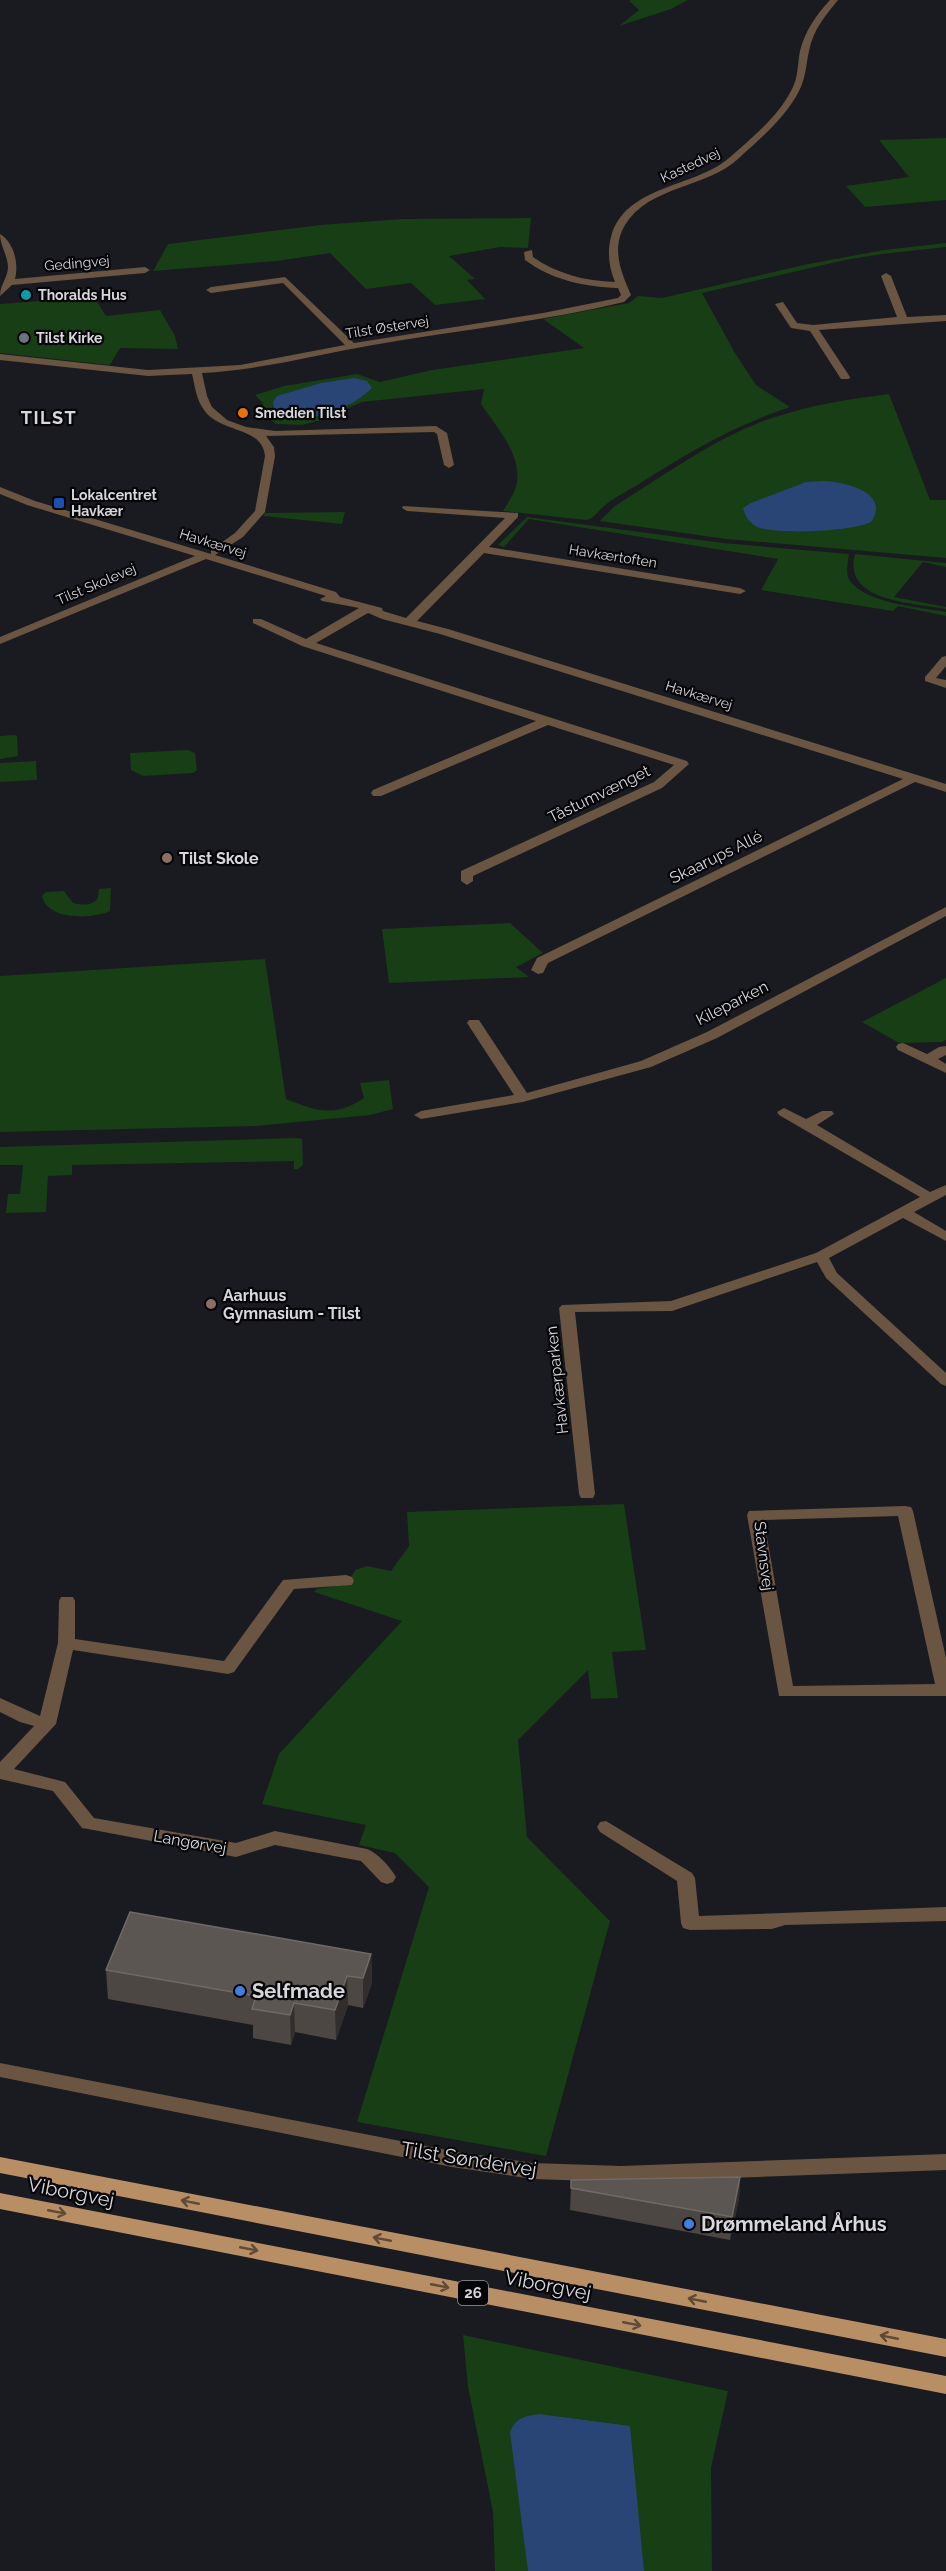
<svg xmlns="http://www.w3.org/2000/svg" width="946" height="2571" font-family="Raleway,sans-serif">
  <rect width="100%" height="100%" fill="#1a1a21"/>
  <path fill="#173e14" d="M631,0H688L671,9L619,26L639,10L629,1Z
    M946,138V200L865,207L846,186L909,177L879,140Z
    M531,218L528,248L500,247L449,256L475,279L467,280L485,299L435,305L411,283L366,289L330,253L277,261L153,271L168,244L320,225L402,219Z
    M946,243V247L882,254L845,260L702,293L735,353L756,385L790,407C735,425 687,453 639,484C627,491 614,498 604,506C597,512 595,518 586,520L503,511C507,504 512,497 515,490C526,459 497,428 481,404L484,389L362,402L321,420L302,425L276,424L266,416L262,402L255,395L284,386L351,375L357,374L380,382L432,370L584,348L543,319L629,303L638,296L662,298L808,264L884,250Z
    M94,297L106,316L160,310L175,336L178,349L120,348L110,365L0,353V304Z
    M889,394L930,500H946V558L726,539L600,521L615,506C665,475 716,437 772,418C810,405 850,399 889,394Z
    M345,512L342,524L263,516L265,513Z
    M527,517L723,543L849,554C848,562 845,574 850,581C867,604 919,607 946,612V616L898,606L893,611L761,590L778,559L529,519L504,547L498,545Z
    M855,554L946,563V567L923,562L894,597L946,607V609C914,603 842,602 855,554Z
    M14,735L17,736L18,756L0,759V736Z
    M188,750L195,753L197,770L193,773L143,776L131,770L130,753Z
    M36,761L37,780L0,782V763Z
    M111,888L110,911C93,919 47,921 42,896L46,892L64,891L73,903C79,905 93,906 97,899C99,896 98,892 99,889Z
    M510,923L543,953L516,967L529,977L389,983L382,929Z
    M265,959L286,1099C317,1111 334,1118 364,1098L360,1083L389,1080L393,1109L370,1115L256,1126L0,1132V976Z
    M946,978V1040L942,1042L899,1043L862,1022Z
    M297,1138L302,1139L303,1165L298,1169H294V1161L72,1165V1175L48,1176L46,1212L6,1213L8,1194H20L23,1165H0V1147Z
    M624,1504L646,1650L612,1652L618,1698L591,1699L588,1670L518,1740L527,1837L610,1921L546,2156L357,2122L429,1887L395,1853L359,1845L366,1825L262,1804L279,1754L402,1621L314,1592L317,1589L348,1584L355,1570L367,1566L391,1571L409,1546L407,1512Z
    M463,2335L728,2391L711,2468L712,2571H495L493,2512L468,2387Z"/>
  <path fill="#294575" d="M354,378L367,381L372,388C351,409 312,422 282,419L275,413L273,402L277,396L321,383Z
    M822,481C842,481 892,492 871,522C849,532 783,534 760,528C751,525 745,517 743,508L751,503L806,482Z
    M539,2414L630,2426L644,2571H528L510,2432C516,2418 524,2416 539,2414Z"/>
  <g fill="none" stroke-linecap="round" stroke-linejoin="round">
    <path fill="#695541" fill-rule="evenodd" d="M830,0H838C825,16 813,30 809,51C806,64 806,78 799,91C786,117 760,139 738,159C707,188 648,186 625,225C611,249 621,272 631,295L624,302C541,322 457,330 373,345C316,355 260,370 202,373L207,396L212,407L227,420L246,427L275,431L436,426L447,433L454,465L449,468L444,465L437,434L434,432L266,436L274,447L275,456L265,512L243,537L215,555L336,592L340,597L382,608L383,611L406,618L505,518L407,511L402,508L403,506L518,513V517L489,547L740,588L746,591L740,594L484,553L417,621L448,629L946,784V792L915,782L548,963L543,973L538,974L531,970L537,958L903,779L440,634L382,619L368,613L316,643L687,761L689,764L662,788L473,876V881L467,885L461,881V871L654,782L674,765L548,725L381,796H373L371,793L373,790L536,721L302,646L253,623V619H261L306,639L359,608L322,601L320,599L326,596L206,559L0,644V637L195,556L27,505L0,494V487L35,501L211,554V550L235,533L255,511L265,456C262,426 221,434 204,410C196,399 195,386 192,374L148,376L0,360V354L148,370L240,365L345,345L283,283L211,293L206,290L211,287L285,277L354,343L543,313L618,298L621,295L618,288C585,287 552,280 525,260L524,252L532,250L533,257C557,274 585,281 615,282C609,268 607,252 611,237C625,185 694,188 729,158C752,138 784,112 795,82C798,73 798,61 800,51C805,31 816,15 830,0Z
      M0,234C14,242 19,264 15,279L145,267L150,270L145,273L12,285L0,296C0,285 7,279 8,268C8,255 0,246 0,234Z
      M886,273L891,276L907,317L946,315V321L819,330L850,377L849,379H841L810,331L791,328L775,304L783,302L797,323L813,325L897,317L881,276Z
      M946,656V666L936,678L946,680V688L925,681V677L942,657Z
      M946,907V916L717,1038L651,1067L523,1102L421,1119L414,1115L421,1111L514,1095L467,1023L469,1020H479L527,1093L641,1061L707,1032Z
      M903,1043L927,1054L939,1047L946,1046V1055L938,1059L946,1064V1073L898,1050L896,1047L898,1044Z
      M784,1108L806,1119L822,1111H832L834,1114L817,1125L930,1192L946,1185V1195L914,1212L946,1231V1241L903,1218L829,1258L837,1273L946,1373V1386L941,1384L826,1278L817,1262L672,1311L575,1312L595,1494L593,1498H581L579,1494L559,1308L562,1305L671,1301L816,1253L920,1197L779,1115L777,1112Z
      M905,1506L911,1507L913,1511L946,1658V1696H779L747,1515L749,1511ZM898,1516L935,1684L793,1686L764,1520Z
      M346,1575L352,1577L354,1581L352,1585L294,1589L234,1672L228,1674L73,1650L56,1724L14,1769L65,1782L94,1818L236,1843L275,1831L367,1849C378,1853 390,1867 396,1877L393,1882L387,1884L381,1882L361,1861L275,1845L236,1857L88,1829L82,1828L53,1791L0,1779V1762L34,1726L20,1722L0,1712V1698L40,1716L58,1643L59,1601L61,1597H73L75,1601V1639L224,1661L283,1580Z
      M606,1821L692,1873L695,1878L699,1916L946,1907V1921L785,1925L772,1929L690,1930L683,1928L681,1923L677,1881L600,1832L597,1827L600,1822Z
      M0,2063L452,2151L533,2163L621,2166L946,2154V2170L621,2182L533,2179L452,2167L0,2077Z"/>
    <path fill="#b88f65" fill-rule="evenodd" d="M0,2157L946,2339V2357L0,2173Z
      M0,2193L946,2376V2394L0,2209Z"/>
  </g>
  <path fill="#4d4743" d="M371,1954L372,1983L363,2008L348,2005L336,2040L295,2032L291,2045L253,2038V2025L108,1999L106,1970Z
    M740,2177L739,2199L730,2240L570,2210L571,2188Z"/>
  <path fill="#332e2e" d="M371,1954L372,1983L363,2008V1978Z
    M347,1976L348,2005L336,2040L335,2010Z
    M294,2003L295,2032L291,2045L290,2015Z
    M740,2177L739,2199L730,2240L732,2217Z"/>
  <path fill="#5c5653" stroke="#6f6a68" stroke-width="1.5" d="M130,1912L371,1954L363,1978L347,1976L335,2010L294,2003L290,2015L252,2009L256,1996L106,1970Z
    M740,2177L732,2217L571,2188V2180Z"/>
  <defs><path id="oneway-shaft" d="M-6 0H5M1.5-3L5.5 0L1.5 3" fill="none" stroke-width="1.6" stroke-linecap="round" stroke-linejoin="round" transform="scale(1.5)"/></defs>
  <g stroke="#5f4a36">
    <use href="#oneway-shaft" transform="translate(190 2202) rotate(-169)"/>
    <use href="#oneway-shaft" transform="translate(57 2212) rotate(11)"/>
    <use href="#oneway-shaft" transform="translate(382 2239) rotate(-169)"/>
    <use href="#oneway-shaft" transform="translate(249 2249) rotate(11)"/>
    <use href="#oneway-shaft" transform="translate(440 2286) rotate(11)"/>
    <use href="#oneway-shaft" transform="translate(697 2300) rotate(-169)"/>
    <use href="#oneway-shaft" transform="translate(632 2324) rotate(11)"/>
    <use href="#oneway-shaft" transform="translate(889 2337) rotate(-169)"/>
  </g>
  <circle fill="#0f9aa8" stroke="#060508" stroke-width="2" cx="26" cy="295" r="6"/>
  <circle fill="#6b7280" stroke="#060508" stroke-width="2" cx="24" cy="338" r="6"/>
  <circle fill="#e8710a" stroke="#060508" stroke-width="2" cx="243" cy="413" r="6"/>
  <rect fill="#1a4fb4" stroke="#060508" stroke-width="2" x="53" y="497" width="12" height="12" rx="3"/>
  <g fill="#8d6e63" stroke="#060508" stroke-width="2">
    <circle cx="167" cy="858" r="6"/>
    <circle cx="211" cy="1304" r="6"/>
  </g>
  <g fill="#3f7fe0" stroke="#060508" stroke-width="2">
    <circle cx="240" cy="1991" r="6"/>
    <circle cx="689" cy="2224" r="6"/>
  </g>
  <g text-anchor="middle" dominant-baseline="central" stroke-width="4.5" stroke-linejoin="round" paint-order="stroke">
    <g font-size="14" fill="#d7d7dc" stroke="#060508">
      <text transform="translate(690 165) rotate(-25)">Kastedvej</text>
      <text transform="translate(77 263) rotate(-5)">Gedingvej</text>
      <text transform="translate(387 327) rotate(-9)">Tilst Østervej</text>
      <text transform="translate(213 543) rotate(17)">Havkærvej</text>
      <text transform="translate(613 556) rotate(9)">Havkærtoften</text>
      <text transform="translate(96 584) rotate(-23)">Tilst Skolevej</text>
      <text transform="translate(699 695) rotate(17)">Havkærvej</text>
    </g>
    <g font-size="14" font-weight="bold" fill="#d7d7dc" stroke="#060508" text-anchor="start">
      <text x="38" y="295">Thoralds Hus</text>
      <text x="36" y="338">Tilst Kirke</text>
      <text x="255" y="413">Smedien Tilst</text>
      <text x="71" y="495">Lokalcentret<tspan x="71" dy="16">Havkær</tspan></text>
    </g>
    <rect fill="#060508" stroke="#98989c" stroke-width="1.5" x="458" y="2281" width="30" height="24" rx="4.5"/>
    <g font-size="15" font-weight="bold" fill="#d7d7dc">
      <text x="473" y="2293">26</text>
    </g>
    <g font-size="16" fill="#d7d7dc" stroke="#060508">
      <text transform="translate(599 794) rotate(-26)">Tåstumvænget</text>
      <text transform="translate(716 857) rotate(-26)">Skaarups Allé</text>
      <text transform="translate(732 1003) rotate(-27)">Kileparken</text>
      <text transform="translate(557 1380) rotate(-96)">Havkærparken</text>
      <text transform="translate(764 1556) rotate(83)">Stavnsvej</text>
      <text transform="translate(190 1842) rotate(10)">Langørvej</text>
    </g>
    <g font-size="16" font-weight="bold" fill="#d7d7dc" stroke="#060508" text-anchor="start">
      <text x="179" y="858">Tilst Skole</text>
      <text x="223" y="1295">Aarhuus<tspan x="223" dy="18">Gymnasium - Tilst</tspan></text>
    </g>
    <g font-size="18" font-weight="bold" letter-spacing="1.5" fill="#d7d7dc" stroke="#060508">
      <text x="49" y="417">TILST</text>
    </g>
    <g font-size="20" font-weight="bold" fill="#d7d7dc" stroke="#060508" text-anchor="start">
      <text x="252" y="1991">Selfmade</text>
      <text x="701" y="2224">Drømmeland Århus</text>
    </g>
    <g font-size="20" fill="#d7d7dc" stroke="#060508">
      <text transform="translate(469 2159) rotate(9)">Tilst Søndervej</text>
      <text transform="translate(71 2192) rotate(11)">Viborgvej</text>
      <text transform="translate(548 2285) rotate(11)">Viborgvej</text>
    </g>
  </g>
</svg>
